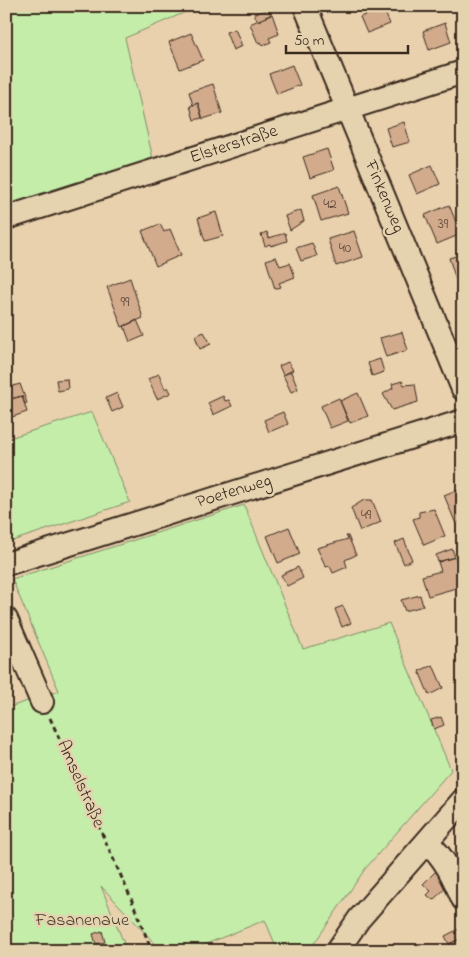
<svg xmlns="http://www.w3.org/2000/svg" width="469" height="957" font-family="'Indie Flower',sans-serif">
  <rect width="100%" height="100%" fill="#e9d1ae"/>
  <filter id="ink" filterUnits="userSpaceOnUse"><feTurbulence type="fractalNoise" baseFrequency=".02" numOctaves="2"/><feDisplacementMap in="SourceGraphic" scale="10" xChannelSelector="R" yChannelSelector="G"/><feConvolveMatrix kernelMatrix="1 2 1 2 8 2 1 2 1" color-interpolation-filters="sRGB"/></filter>
  <g filter="url(#ink)">
    <path fill="#c3eda9" stroke="#7f8c64" d="M6,6H200L125,38L154,163L6,207Z
      M92,412L130,502L6,543V439Z
      M244,505L303,649L389,623L451,770L365,869L309,951H278L265,920L189,951H162L101,886L127,951H6V708L59,691L12,579Z"/>
    <path fill="#d2ab8c" stroke="#3b2a1e" d="M383,8L390,24L367,33L360,17Z
      M269,9L271,15L258,21L254,14Z
      M272,14L279,34L269,38L271,42L263,45L261,42L258,43L250,24Z
      M445,23L451,42L429,50L423,31Z
      M235,29L242,46L233,50L226,32Z
      M191,33L203,60L180,69L169,42Z
      M292,65L300,85L277,94L269,74Z
      M213,84L222,113L203,119L198,103L193,105L189,92Z
      M198,103L202,118L194,120L190,106Z
      M404,122L410,142L392,147L386,128Z
      M327,149L334,170L310,178L303,157Z
      M432,165L440,184L417,194L409,175Z
      M339,186L348,213L321,221L313,195Z
      M449,205L461,234L437,244L425,215Z
      M301,210L304,221L290,230L285,216Z
      M216,212L223,236L205,241L198,218Z
      M160,224L164,232L170,229L181,255L156,266L142,231Z
      M354,231L363,257L336,266L328,239Z
      M267,232L269,238L285,233L287,241L271,246L270,244L265,246L261,234Z
      M312,243L317,256L301,261L296,248Z
      M463,254V284L458,286L449,258Z
      M276,257L280,266L290,263L295,277L279,283L281,287L275,289L266,260Z
      M130,278L143,318L122,327L107,287Z
      M463,289V304L460,305L456,291Z
      M137,320L144,336L130,342L124,326Z
      M204,332L211,344L200,349L195,336Z
      M402,332L408,350L386,357L380,338Z
      M380,359L384,372L372,376L368,363Z
      M288,362L293,370L283,375L279,366Z
      M291,372L298,389L291,392L283,375Z
      M159,374L165,389L168,387L171,393L157,399L148,379Z
      M67,379L68,389L58,391L56,380Z
      M402,381L404,385L415,384L418,402L392,410L383,394L393,388L392,384Z
      M20,384L27,403L25,404L22,396L7,400L6,388Z
      M117,393L123,407L112,412L106,398Z
      M358,393L368,416L350,423L340,401Z
      M22,396L27,412L12,417L7,400Z
      M223,396L225,401L229,400L232,406L213,415L208,403Z
      M339,398L348,421L330,428L321,406Z
      M283,412L288,424L269,432L264,420Z
      M454,491H463V521L456,524L444,495Z
      M364,500H372L381,522L360,531L351,508Z
      M434,509L445,536L424,545L413,519L419,517V512Z
      M289,527L300,554L278,563L267,536Z
      M346,536H348L356,555L345,560L347,567L333,573L330,566L326,567L317,548L348,539Z
      M404,539L412,560L404,564L395,543Z
      M452,549L455,557L438,562L436,555Z
      M455,557L460,573L463,572V586L428,596L422,576L441,571L438,562Z
      M298,567L303,578L287,586L281,575Z
      M420,595L423,606L405,611L401,600Z
      M343,606L351,623L342,627L335,609Z
      M433,665L443,688L429,695L419,671Z
      M441,717L444,725L434,729L431,720Z
      M437,870L451,883L433,900L427,895L431,891L423,884Z
      M459,929L462,938L449,944L445,936Z
      M102,931L105,942L96,944L93,934Z
      M462,938L463,948L452,951L449,944Z"/>
    <g fill="none" stroke-linecap="round" stroke-linejoin="round">
      <defs>
        <path id="minor" d="M305,6L463,389
          M6,218L463,72
          M6,564L463,421
          M6,619L42,702
          M427,842C445,858 453,876 463,899
          M337,951L359,919L463,800"/>
      </defs>
      <use href="#minor" stroke="#3b2a1e" stroke-width="26"/>
      <path stroke="#3b2a1e" stroke-width="3" stroke-dasharray="5 4" stroke-linecap="butt" d="M50,718L130,896L152,951"/>
      <use href="#minor" stroke="#e5d3b0" stroke-width="22"/>
    </g>
  </g>
  <g text-anchor="middle" dominant-baseline="central" stroke-width="5" stroke-linejoin="round" paint-order="stroke">
    <g font-size="15" fill="#614a3a">
      <text x="330" y="204">42</text>
      <text x="443" y="224">39</text>
      <text x="345" y="248">40</text>
      <text x="125" y="302">99</text>
      <text x="366" y="515">49</text>
    </g>
    <g font-size="18" fill="#3b2a1e" stroke="#e5d3b0">
      <text transform="translate(234 145) rotate(-18)">Elsterstraße</text>
      <text transform="translate(384 197) rotate(67)">Finkenweg</text>
      <text transform="translate(234 492) rotate(-17)">Poetenweg</text>
      <text transform="translate(80 784) rotate(66)">Amselstraße</text>
    </g>
    <g font-size="18" fill="#493e2c" stroke="#e5d3b0">
      <text x="82" y="921">Fasanenaue</text>
    </g>
  </g>
  <rect width="469" height="957" fill="none" stroke="#e5d3b0" stroke-width="25"/>
  <rect x="12" y="12" width="444" height="932" fill="none" stroke="#3b2a1e" stroke-width="2" filter="url(#ink)"/>
  <path d="M286 45v8h122v-8" fill="none" stroke="#3b2a1e" stroke-width="2.5"/>
  <text x="294" y="45" font-size="15" fill="#3b2a1e" stroke="#e5d3b0" stroke-width="4" paint-order="stroke">50 m</text>
</svg>
